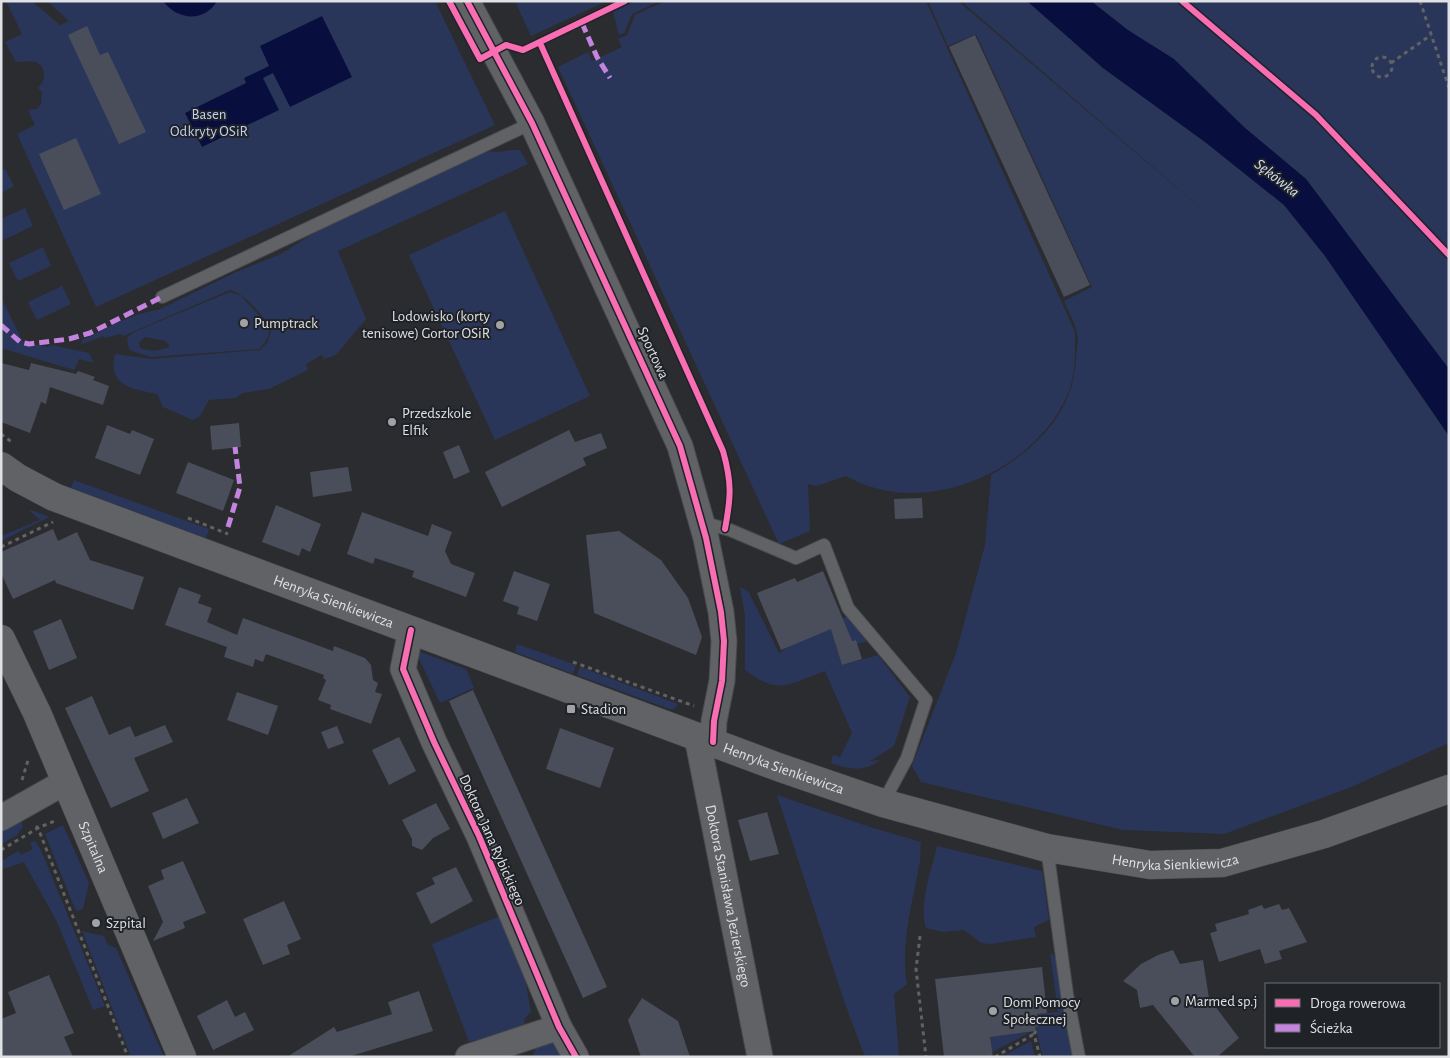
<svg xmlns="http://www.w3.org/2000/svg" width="1450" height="1058" font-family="'Alegreya Sans',sans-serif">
  <rect width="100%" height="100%" fill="#2b2c2f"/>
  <path fill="#2a3659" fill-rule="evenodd" d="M6,1H32L60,25L69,21L47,1H435L495,125L96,307L17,134L35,125L28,110L37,109L41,104L42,92L38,88C42,84 45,79 44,73C42,56 24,63 16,62L5,42L22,34Z
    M515,1H607L531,36Z
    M636,1H660L632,14L624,33L619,35L613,12Z
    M665,1H926L1075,332C1075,353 1076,376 1067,396C1032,473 923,520 846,476L816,486L808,484L810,531L779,544L558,67L588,52L592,61L622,47L618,39L627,35L635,15Z
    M928,1H958L1239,241L1261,265L1240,242L961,1H1027L1103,68L1205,142L1284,205L1325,256L1449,436V743L1349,788L1224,834L1123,830L921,782L912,766L956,653L985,545L991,475C1037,448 1075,412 1076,356C1077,349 1079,340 1077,333C1075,323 1068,311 1064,301L1092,287L976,34L948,46Z
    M1091,1H1449V369L1306,179Z
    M511,150H520L528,164L338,251L366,319L336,355L324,359L322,355L306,364L308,370L269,389L243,393L235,398L209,400L200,416L193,420L163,407L157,394C131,389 107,385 115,354L151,359L260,350L268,342L271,330C265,317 244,293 230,290L123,336L120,334L105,338L104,336L82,344V340C106,329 132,313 158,310L236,272L281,254L325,226L483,151L498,152Z
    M5,169L14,186L1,193V171Z
    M25,208L33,226L1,241V219Z
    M505,211L590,396L495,440L409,255Z
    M43,247L51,266L18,281L9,263Z
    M62,286L71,304L37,320L28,302Z
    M230,292L241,296L268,325C271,336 266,342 259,349L151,357L129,350L127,338L134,332ZM145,337L165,341L170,346C163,351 148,352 140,348L139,343Z
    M1,297L23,342L47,347L52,345L89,353L94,363L79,359L74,370L1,348Z
    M74,480L209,529L206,538L71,488Z
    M31,510L49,517L1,541V536L40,520L30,511Z
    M740,587L748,591L779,653L817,628L848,616L870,641L857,644L855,640L836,645L842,665L878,655L910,697L894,746L870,761L880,760C863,773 850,769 831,763L833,755L840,757L852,733L825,671C789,684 779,696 745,670V616Z
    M517,644L576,665L573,674L515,652Z
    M415,650L466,669L474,688L440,703Z
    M580,667L678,704L674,709H669L577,675Z
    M777,795L870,827L921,842C920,848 921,854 920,861C913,901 900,943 907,984L894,994L899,1057H865L844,1001Z
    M21,821L23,827L16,836L1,844V832Z
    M63,825L89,883L83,909L78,911L75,909L45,834Z
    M35,841L41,850L105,1006L93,1010L57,922L24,862L3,869L2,866L3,860L18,851L21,855L33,849L30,843Z
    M937,846L1042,871L1049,920L1034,927L1036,937L991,944L981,943L964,930L943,932L926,928C918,904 932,870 937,846Z
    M500,916L525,979L531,1012L524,1019L525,1025L469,1042L432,944Z
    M82,931L104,936L108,945L116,948L164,1057H131Z
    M1050,952L1057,959L1073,1057H1043L1035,1027L1039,1026L1037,1014L1058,1012Z
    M1028,1032L1029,1033L992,1052L988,1037Z
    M556,1038L565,1057H533L536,1044Z
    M1031,1041L1035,1057H1001Z"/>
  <path fill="#080f3e" d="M163,1H217C204,23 177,20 163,1Z
    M1027,1H1091L1128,30L1174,59L1244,127L1306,179L1449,369V436L1325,256L1284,205L1205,142L1103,68Z
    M322,16L352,77L290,107L273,73L263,78L279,110L202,147L185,113L246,83L244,78L269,66L260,46Z"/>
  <path fill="#494e5a" d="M87,26L100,55L108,52L146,132L119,144L68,35Z
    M975,35L1090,285L1064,297L949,47Z
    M76,138L101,194L64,210L39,154Z
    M1,363L29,370L31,363L76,374L78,371L95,377L93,380L109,386L103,405L50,387L46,404L41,402L30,433L1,422Z
    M239,423L241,447L212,450L210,426Z
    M107,425L130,434L132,430L154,439L140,475L95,458Z
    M569,430L575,442L601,433L607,448L583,458L586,465L502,507L485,472Z
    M459,445L470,472L454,479L443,452Z
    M188,462L234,480L223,511L176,493Z
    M348,467L352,491L313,497L310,472Z
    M922,498L923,518L895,519L894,499Z
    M276,505L321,524L310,552L302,548L299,556L262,542Z
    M362,512L428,536L432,524L452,532L445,551L451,564L475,573L466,597L412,577L414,571L375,558L373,564L347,554Z
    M53,529L58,541L77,532L90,560L144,577L133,610L56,583L55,580L13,599L1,573V552Z
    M619,531L661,560L688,598L702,637L696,655L594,613L586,535Z
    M514,571L550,584L537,621L517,614L519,607L503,601Z
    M823,571L852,641L856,640L862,659L842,665L831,629L781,650L757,593L795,578L797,582Z
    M179,587L201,595L198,603L212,608L207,622L237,635L243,618L333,651L334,646L365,658L371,665L373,680L378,683L375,692L382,694L371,724L330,709L331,705L318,700L326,680L323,678L324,675L266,654L263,662L255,659L253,667L224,657L227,647L165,625Z
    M61,619L77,658L49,670L33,631Z
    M473,690L607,987L583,998L449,701Z
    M237,692L278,706L268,735L227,720Z
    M92,696L109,735L130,726L135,737L165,725L173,742L134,758L149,791L111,808L65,708Z
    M337,726L344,743L328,749L321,732Z
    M560,728L614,748L600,788L546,769Z
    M399,737L416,771L389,785L372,750Z
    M187,798L199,823L163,839L152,813Z
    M436,803L450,829L433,838L422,850L412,846V839L402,820Z
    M767,812L779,854L750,861L738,820Z
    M183,861L206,913L183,922L185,928L153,941L163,922L148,886L164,879L161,870Z
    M456,867L473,901L431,924L416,893L435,884L432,878Z
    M284,901L301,939L287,945L290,954L263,965L243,919Z
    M1279,904L1282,910L1289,908L1307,942L1279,951L1282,959L1265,964L1260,949L1219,962L1210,933L1217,931L1215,924L1249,914L1248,910L1262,905L1264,909Z
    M1173,950L1180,964L1203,960L1209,998L1239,1038L1217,1057H1195L1153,1005L1140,1008L1137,990L1123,981L1141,964L1158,955Z
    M1042,967L1047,1013L1037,1014L1039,1026L1035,1027L1036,1031L990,1037L993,1057H944L935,979Z
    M49,975L74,1033L64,1037L73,1057H1V1019L16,1013L8,992Z
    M419,991L433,1031L348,1057H287L334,1027L337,1032L392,1014L388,1002Z
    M642,998L678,1021L690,1057H641L628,1020Z
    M227,1000L235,1017L245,1012L254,1030L213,1050L197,1016Z"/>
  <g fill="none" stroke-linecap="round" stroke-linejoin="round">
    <defs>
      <path id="service" d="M162,297L532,123
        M701,522L730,530L796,558L824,545L848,608L926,700L907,758L883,803
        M1047,848L1067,994L1079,1057"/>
      <g id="minor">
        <path d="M467,1L532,123L680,446L706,538L721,612L724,641L722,681L714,721L713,742"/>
        <path d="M411,630L403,669L434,742L479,836L559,1027L576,1057"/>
        <path id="s1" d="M697,737L760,1057"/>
        <path d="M1,818L65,782"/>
        <path d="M468,1057L559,1027"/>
      </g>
      <g id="tertiary">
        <path id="s2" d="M1,639L37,713L182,1057"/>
      </g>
      <g id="secondary">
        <path id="s3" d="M1,466L18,478L54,497L778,767L883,803L1047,848L1150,865L1222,863L1324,834L1449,789"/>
      </g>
    </defs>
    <use href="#service" stroke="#484a4d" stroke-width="14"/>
    <use href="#minor" stroke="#484a4d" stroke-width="27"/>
    <use href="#tertiary" stroke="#484a4d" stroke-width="29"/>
    <use href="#secondary" stroke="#484a4d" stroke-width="29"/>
    <path stroke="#616264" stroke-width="3" stroke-dasharray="4 4" stroke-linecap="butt" d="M1420,1L1449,88
      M1372 67a10 10 0 1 1 20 0a10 10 0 1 1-20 0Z
      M1391,63L1431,35
      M1,434L13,443
      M188,518L228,534
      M1,547L53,522
      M573,662L694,706
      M22,780L29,757
      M36,826L38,828L57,820
      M1,850L38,828L128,1057
      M920,936L916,969L926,1057
      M1036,1031L1034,1034L1040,1057
      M995,1057L1034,1034"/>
    <use href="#service" stroke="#616265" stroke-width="12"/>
    <use href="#minor" stroke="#616265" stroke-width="25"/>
    <use href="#tertiary" stroke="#616265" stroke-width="28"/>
    <use href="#secondary" stroke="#616265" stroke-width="28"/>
    <path stroke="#c483df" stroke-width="5" stroke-dasharray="10 5" stroke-linecap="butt" d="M582,23L597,57L610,78
      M1,325L20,342L29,344L69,339L90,333L162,297
      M228,527L240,487L235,447"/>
    <defs>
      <path id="cycleway" d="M449,1L480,59L506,45L523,50L625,1
        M467,1L532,123L680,446L706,538L721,612L724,641L722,681L714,721L713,742
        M1182,1L1316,115L1449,255
        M540,43L723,451C732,483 731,497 725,529
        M411,630L403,669L434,742L479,836L559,1027L576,1057"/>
    </defs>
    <use href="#cycleway" stroke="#1f2227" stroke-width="9"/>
    <use href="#cycleway" stroke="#f96db3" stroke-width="6"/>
  </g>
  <g fill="#a0a2a5" stroke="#1f2227" stroke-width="2">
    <circle cx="244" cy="323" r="5"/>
    <circle cx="500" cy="325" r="5"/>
    <circle cx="392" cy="422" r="5"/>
    <rect x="566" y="704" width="10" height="10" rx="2.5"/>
    <circle cx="96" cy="923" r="5"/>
    <circle cx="1175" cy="1001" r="5"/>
    <circle cx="993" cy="1011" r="5"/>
  </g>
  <g text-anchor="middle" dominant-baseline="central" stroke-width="4" stroke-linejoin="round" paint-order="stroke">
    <g font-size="15" fill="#c0cff1" stroke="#1f2227">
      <text x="209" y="114">Basen<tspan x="209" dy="17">Odkryty OSiR</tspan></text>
    </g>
    <g font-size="15" fill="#dfe1e5" stroke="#1f2227" text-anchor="start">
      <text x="490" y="316" text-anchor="end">Lodowisko (korty<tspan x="490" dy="17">tenisowe) Gortor OSiR</tspan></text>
      <text x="254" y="323">Pumptrack</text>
      <text x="402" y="413">Przedszkole<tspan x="402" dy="17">Elfik</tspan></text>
      <text x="581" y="709">Stadion</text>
      <text x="106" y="923">Szpital</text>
      <text x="1185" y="1001">Marmed sp.j</text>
      <text x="1003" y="1002">Dom Pomocy<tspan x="1003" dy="17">Społecznej</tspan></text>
    </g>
    <g font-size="15" fill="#dfe1e5" stroke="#1f2227">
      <text transform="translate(653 353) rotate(65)">Sportowa</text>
      <text stroke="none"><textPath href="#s3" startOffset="360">Henryka Sienkiewicza</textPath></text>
      <text stroke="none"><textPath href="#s3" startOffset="840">Henryka Sienkiewicza</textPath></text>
      <text transform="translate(492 840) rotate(66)">Doktora Jana Rybickiego</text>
      <text stroke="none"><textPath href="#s2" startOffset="228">Szpitalna</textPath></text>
      <text stroke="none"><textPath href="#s3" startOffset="1245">Henryka Sienkiewicza</textPath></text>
      <text stroke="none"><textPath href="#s1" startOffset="162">Doktora Stanisława Jezierskiego</textPath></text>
    </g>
    <g font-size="16" font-style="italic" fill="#d7dff0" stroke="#1f2227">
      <text transform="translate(1277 178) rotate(38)">Sękówka</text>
    </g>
  </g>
  <rect width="1450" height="1058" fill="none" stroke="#dfe1e5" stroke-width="5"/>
  <rect x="1265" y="983" width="175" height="65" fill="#1f2227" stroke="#6c6e73"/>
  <rect x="1275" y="999" width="25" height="8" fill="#f96db3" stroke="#6c6e73"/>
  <text x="1310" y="1008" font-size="15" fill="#dfe1e5">Droga rowerowa</text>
  <rect x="1275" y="1024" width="25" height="8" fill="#c483df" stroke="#6c6e73"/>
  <text x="1310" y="1033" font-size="15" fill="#dfe1e5">Ścieżka</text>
</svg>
